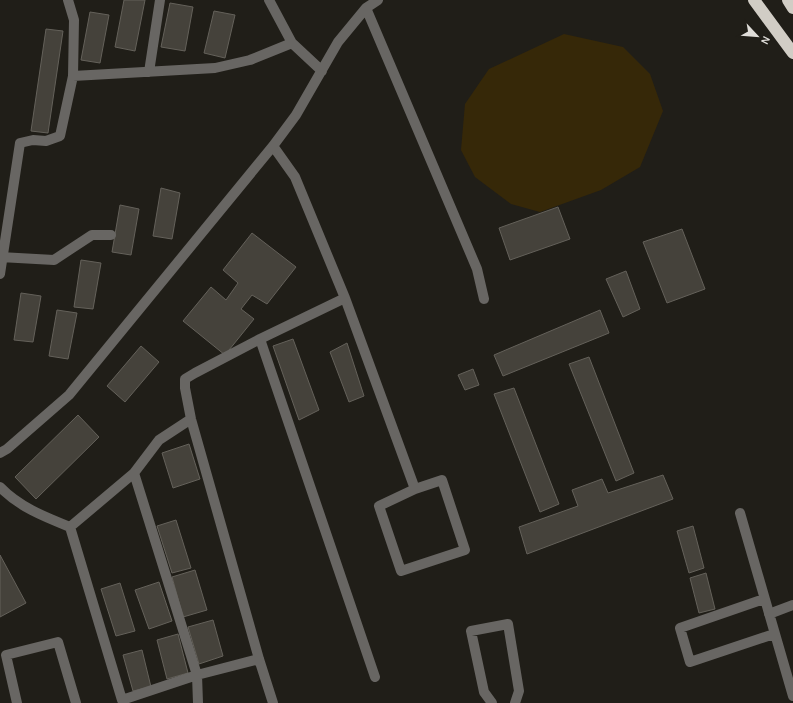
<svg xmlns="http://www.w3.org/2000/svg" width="793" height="703" font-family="'Alegreya Sans',sans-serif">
  <rect width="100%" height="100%" fill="#201e18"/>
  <path fill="#362808" d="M564,34L623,47L650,74L663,111L640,167L601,190L540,212L511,204L475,177L461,150L465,104L489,69Z"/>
  <path fill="#45423b" stroke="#64615a" d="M124,0H145L135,51L115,47Z
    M170,3L193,7L185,51L161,47Z
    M214,11L235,15L225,58L204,53Z
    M90,12L109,15L100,63L81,60Z
    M46,29L63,31L48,133L31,131Z
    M161,188L180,193L172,239L153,236Z
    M120,205L139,209L131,255L112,252Z
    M558,207L570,239L510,260L499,228Z
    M682,229L705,289L667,303L643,242Z
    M252,233L296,267L267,304L252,295L241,309L254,319L225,355L183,321L211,287L226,300L238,283L223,270Z
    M81,260L101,263L93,309L74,307Z
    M626,271L640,309L623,317L606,279Z
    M21,293L41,296L33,342L14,340Z
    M57,310L77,313L68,359L49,356Z
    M600,310L609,333L503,376L494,355Z
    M293,339L319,410L299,420L273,346Z
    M347,343L364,396L349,402L330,352Z
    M141,346L159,362L125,402L107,386Z
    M589,357L634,473L616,481L569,364Z
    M473,369L479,385L465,390L458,375Z
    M514,388L559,504L540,512L494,394Z
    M78,415L99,437L36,499L15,477Z
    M189,444L200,479L173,488L162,453Z
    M663,475L673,499L527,554L519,527L578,506L572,490L602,479L608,493Z
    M176,520L191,568L172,573L157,526Z
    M693,526L704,568L689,573L677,531Z
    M0,555L26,603L0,617Z
    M195,570L207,610L183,617L172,577Z
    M706,573L715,609L699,613L690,578Z
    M159,582L172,621L149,629L135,590Z
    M120,583L135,631L116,636L101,589Z
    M213,620L223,656L199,664L188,627Z
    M178,634L188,673L167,679L157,640Z
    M142,650L151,687L133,691L123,655Z"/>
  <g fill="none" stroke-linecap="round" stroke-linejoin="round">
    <path stroke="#686663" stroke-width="10" d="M269,0L292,43L322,71
      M366,8L477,269L484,299
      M149,72L160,0
      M73,76L215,68L250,60L292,43
      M273,146L295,177L345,298L415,489L442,480L465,550L401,571L379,506L415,489
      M0,257L54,260L92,235H111
      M0,274L20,143L33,140L46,141L60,136L73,76L74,20L68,0
      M260,339L375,677
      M0,453L7,449L69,395L273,146L296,115L338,42L366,8L378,0
      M134,473L197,675L198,703
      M0,487C19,507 45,517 70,527L134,473L159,440L191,419
      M740,513L793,696
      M70,527L122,700L197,675L259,659
      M764,599L680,628L690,662L774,634
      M769,614L793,605
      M17,703L6,655L58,642L76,703
      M273,703L259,659L191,419L185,388V379L195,373L260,339L345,298
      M492,703L484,692L471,631L508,624L519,691L515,703"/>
    <path stroke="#d1cdc5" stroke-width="12" d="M754,0L793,53
      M788,0L793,8"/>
  </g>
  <g transform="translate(757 36) rotate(116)" stroke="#201e18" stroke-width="3" paint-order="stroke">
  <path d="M0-3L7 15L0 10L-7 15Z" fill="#dfddd9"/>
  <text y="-6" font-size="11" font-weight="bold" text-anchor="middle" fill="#dfddd9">N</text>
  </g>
</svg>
